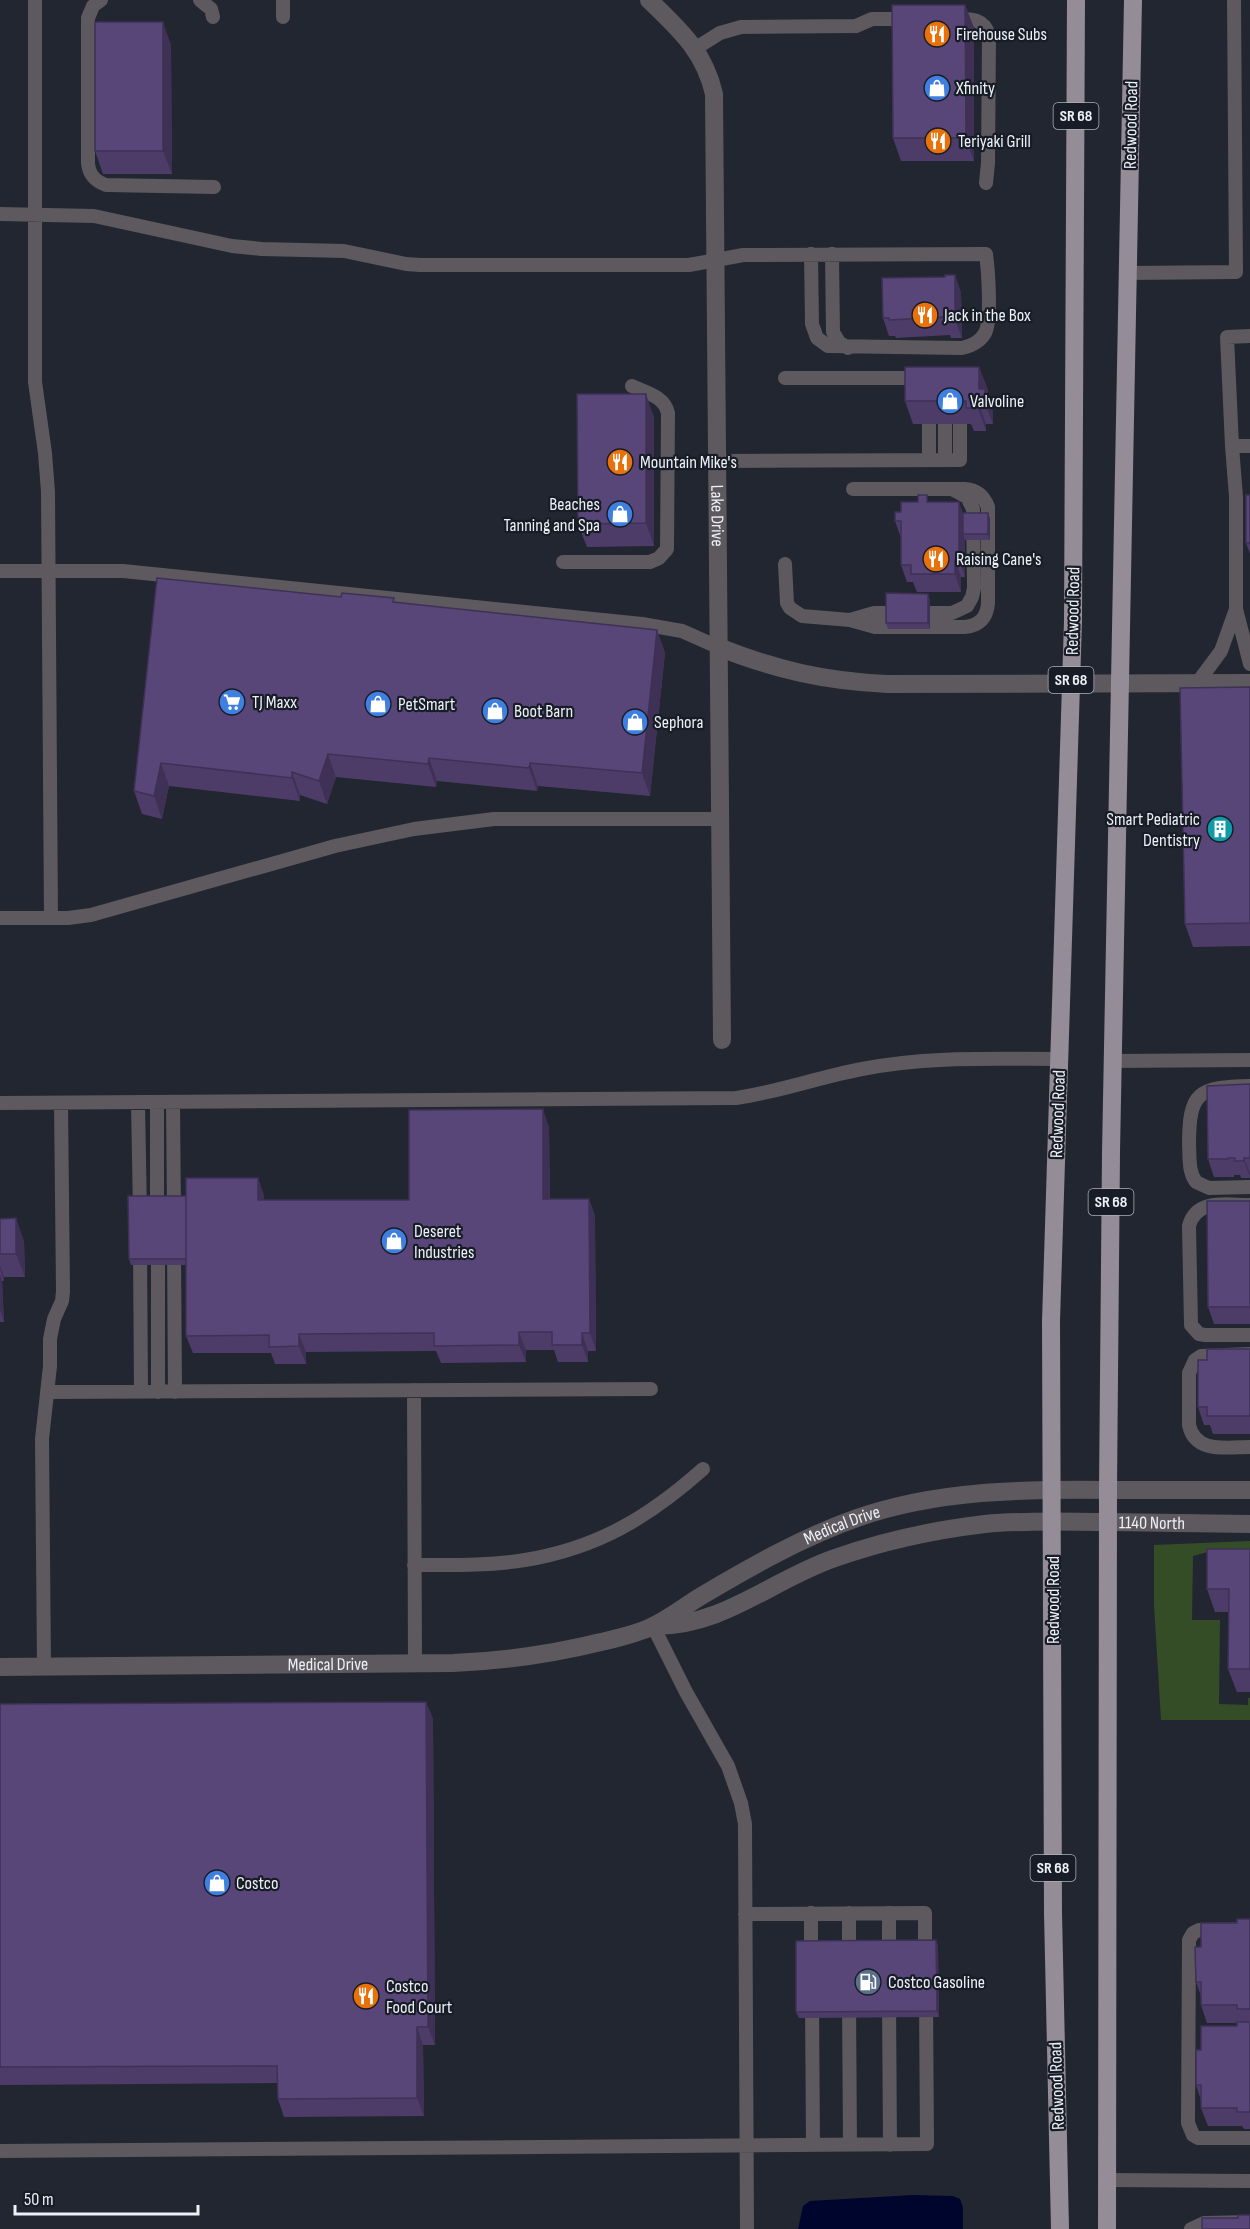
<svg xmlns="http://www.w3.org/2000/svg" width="1250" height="2229" font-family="'Sofia Sans Condensed',sans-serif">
  <rect width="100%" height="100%" fill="#212630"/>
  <path fill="#344d27" d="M1250,1541V1556L1215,1550L1193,1556L1192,1620H1220L1219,1704L1248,1705V1698H1250V1720H1161L1154,1605V1545Z"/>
  <path fill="#00052e" d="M913,2195L953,2196L960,2199L963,2207V2229H798L803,2206L810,2201Z"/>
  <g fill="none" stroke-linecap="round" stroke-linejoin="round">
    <path stroke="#5d595e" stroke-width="14" d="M35,0V382L45,453L48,492L51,918
      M101,0L93,6L88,18V163C89,175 95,181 106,185L214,187
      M200,0L211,9L213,17
      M283,0V17
      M952,19C969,19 984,17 989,36L988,163L986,183
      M696,48L720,33L741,27L856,26L872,19H909
      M0,214L94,216L232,246L262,249L344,251L406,264L420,265H689L743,255L986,254C988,269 992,320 985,333C980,342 971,346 962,348L828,346L817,338L812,324L811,254
      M832,254L833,332L839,342L848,348
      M1128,273L1236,272L1234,0
      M785,378H923
      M929,424V460
      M945,424V460
      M1232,446L1227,337L1250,336
      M717,461L960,460V424
      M563,562H650L659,558L667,549L668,413C664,396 646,393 632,386
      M785,564L787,603L790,608L802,616L850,620L875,627H964C979,626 987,618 988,603V507C984,496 977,490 965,489H853
      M0,571H123L642,624L682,631L718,647
      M1236,609L1250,664
      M850,620L874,613H952L967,606L972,597L974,588L973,509L967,497L954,490
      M1198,682L1221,651L1236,609V497L1232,446H1250
      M0,918H68L91,915L335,846L414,829L494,819H720
      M1113,1061L1250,1060
      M1250,1086C1198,1087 1189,1092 1189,1145C1190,1158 1188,1171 1196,1182L1209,1188L1250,1187
      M138,1102L140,1214
      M157,1102V1214
      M173,1102L174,1214
      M0,1103L736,1098C779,1092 819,1077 862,1069C927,1056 994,1059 1059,1059
      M1250,1205C1227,1205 1196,1198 1189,1226L1191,1325L1199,1334L1205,1335H1250
      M140,1248L141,1392
      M158,1248V1392
      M174,1248L175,1392
      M1250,1354L1201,1356L1195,1360L1189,1373V1425C1195,1454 1228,1447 1250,1447
      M414,1390L415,1664
      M48,1392L651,1389
      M414,1565C451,1565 489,1566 525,1560C598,1548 649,1517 703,1469
      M653,1626L686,1692L728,1766L741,1803L745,1824L747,2229
      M44,1666L42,1439L50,1366V1339L54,1319L62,1301L63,1291L61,1103
      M811,1913V1957
      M849,1913V1957
      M889,1913V1957
      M745,1914L925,1913V1956
      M1250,1929L1199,1930L1193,1933L1189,1940L1188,2123L1193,2135L1198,2138H1250
      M812,2000L813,2145
      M849,2000L850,2145
      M889,2000L890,2145
      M0,2151L927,2144L926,1999
      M1107,2180L1250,2181
      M1191,2229L1204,2223L1250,2222"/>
    <g stroke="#5d595e" stroke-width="18">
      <path id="s1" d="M649,0C680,30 704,51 714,94L722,1040"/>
      <path d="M718,647C777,670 824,681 887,684L1250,683"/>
      <path d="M1108,1490H1250"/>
      <path id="s2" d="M1108,1522L1250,1524"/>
    </g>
    <g stroke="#5d595e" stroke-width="18">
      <path d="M654,1626C725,1626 771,1580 835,1558C883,1541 934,1530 985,1524C1026,1520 1067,1522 1108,1522"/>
      <path id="s3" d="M0,1667L453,1663C503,1661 552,1654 601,1642C618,1638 637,1634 653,1626C670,1618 686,1605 703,1595C752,1566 803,1537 857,1518C937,1490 1024,1489 1108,1490"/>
    </g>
    <path stroke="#948c97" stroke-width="18" d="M1060,2229L1053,1913L1051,1321L1073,621L1076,0
      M1107,2229L1108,1490L1111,1152L1133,0"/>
  </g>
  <path fill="#4d3c68" d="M965,5L974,28V161H901L893,138Z
    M171,45L172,174H103L95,151Z
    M955,275L961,293L962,338H951L950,335L896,338L895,336H889L883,318L945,277Z
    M979,367L988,390V397L993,412V424H986V431H974L971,424H913L905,401Z
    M654,417V546L587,547L578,524Z
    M1250,495V554L1246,543Z
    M930,502L963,513H988L990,519V540H965V577H961V592H917L913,582H907L901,565V538L895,521L901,512Z
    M157,578L657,630L665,653L650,796L538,786L537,791L437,781L436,787L336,777L327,804L300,795V801L169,786L162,819L142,814L134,791Z
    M930,600V629H888L886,623Z
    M1250,687V946L1193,947L1185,924Z
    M1250,1084V1178H1241L1240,1175H1234V1177H1214L1208,1159Z
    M549,1127L550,1199H589L595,1216L596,1351H588V1362H558L554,1350H526V1362L441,1363L436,1351L306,1352V1364H275L271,1353H193L186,1336V1265H131L129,1259L186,1196L258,1178L264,1196V1200H409Z
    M1250,1201V1324H1214L1208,1307Z
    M0,1219L24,1241L25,1277H4V1281H2L4,1322H0Z
    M1250,1349V1434H1213L1210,1425H1204L1198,1407L1207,1360Z
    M1250,1549V1692H1237L1228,1669L1229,1612H1215L1207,1589Z
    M426,1702L433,1719L435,2045H423L424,2116L284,2117L278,2099V2083L0,2085V1704Z
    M1250,1919V2129H1244L1242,2126H1208L1201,2108V2100L1196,2085L1201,2050L1237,2026V2023H1207L1201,2005V1996L1196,1982L1201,1947L1237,1923Z
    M936,1940L938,1946L939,2017L799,2018L796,2012Z"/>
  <path fill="#3e3155" d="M965,5L974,28V161L966,138Z
    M163,22L171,45L172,174L163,151Z
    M955,275L961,293L962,338L955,320Z
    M979,367L988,390V397L993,412V424L979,389Z
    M646,394L654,417V546L646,523Z
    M978,401L986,424V431L978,408Z
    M959,502L965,519L963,534L965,540V577L959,560Z
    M988,513L990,519V540L988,534Z
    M955,560L961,577V592L955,574Z
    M928,594L930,600V629L928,623Z
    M657,630L665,653L650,796L642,773Z
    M328,754L336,777L327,804L319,781Z
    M429,758L437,781L436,787L428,764Z
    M161,763L169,786L162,819L154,796Z
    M530,763L538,786L537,791L529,768Z
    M292,772L300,795V801L292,778Z
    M543,1109L549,1127L550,1216L543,1199Z
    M1244,1158L1250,1174V1177L1244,1161Z
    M258,1178L264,1196V1218L258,1200Z
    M589,1199L595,1216L596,1351L590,1333Z
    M16,1218L24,1241L25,1277L16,1254Z
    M0,1266L4,1277V1281L0,1269Z
    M0,1274L2,1281L4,1322L0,1310Z
    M519,1332L526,1350V1362L519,1345Z
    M582,1333L588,1351V1362L582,1345Z
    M299,1334L306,1352V1364L299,1346Z
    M426,1702L433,1719L435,2045L428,2027Z
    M936,1940L938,1946L939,2017L937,2011Z
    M417,2027L423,2045L424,2116L417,2098Z"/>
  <path fill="#594679" stroke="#3e3155" stroke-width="1.5" d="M892,5H965L966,138H893Z
    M95,22H163V151H95Z
    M945,275H955V320H944V317L889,320V318H883L882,278L945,277Z
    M905,367H979V389H985V401H978V408H966V401H905Z
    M577,394H646V523L578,524Z
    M918,495H927V502H959V560H955V574H911V565H901V521H895V512H901V502H918Z
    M1246,495H1250V543H1246Z
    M963,513H988V534H963Z
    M157,578L341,597L342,593L394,598L393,602L657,630L642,773L530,763L529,768L429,758L428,764L328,754L319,781L292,772V778L161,763L154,796L134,791Z
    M886,593L928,594V623H886Z
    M1250,687V923L1185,924L1180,688Z
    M1250,1084V1158H1244V1161H1235V1158H1228V1159H1208L1207,1086Z
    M543,1109V1199H589L590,1333H582V1345H552V1332H519V1345L434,1346V1333L299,1334V1346L269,1347V1335L186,1336V1178H258V1200H409V1110Z
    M128,1196H186V1259H129Z
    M1207,1201H1250V1307H1208Z
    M16,1218V1254H0V1219Z
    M1207,1349H1250V1416H1207V1407H1198V1360H1207Z
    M1207,1549H1250V1669H1228L1229,1589H1207Z
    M426,1702L428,2027H417V2098L278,2099L277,2066L0,2067V1704Z
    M1237,1919H1250V2009H1237V2005H1201V1982H1196L1195,1947H1201V1923H1237Z
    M936,1940L937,2011L796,2012V1941Z
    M1237,2022H1250V2112H1237V2108H1201V2085H1196V2050H1201V2026H1237Z
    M1238,2215H1250V2229H1202V2218H1238Z"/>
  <defs>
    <symbol id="restaurant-disc" viewBox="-11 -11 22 22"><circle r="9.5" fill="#e8710a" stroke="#171c26"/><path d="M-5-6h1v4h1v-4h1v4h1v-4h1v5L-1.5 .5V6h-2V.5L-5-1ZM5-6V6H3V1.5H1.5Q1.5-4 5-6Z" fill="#fff"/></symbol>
    <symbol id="shop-disc" viewBox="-11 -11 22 22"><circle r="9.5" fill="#3f7fe0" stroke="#171c26"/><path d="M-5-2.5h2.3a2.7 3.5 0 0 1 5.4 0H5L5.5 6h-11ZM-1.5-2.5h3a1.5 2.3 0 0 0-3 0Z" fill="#fff"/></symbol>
    <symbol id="supermarket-disc" viewBox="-11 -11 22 22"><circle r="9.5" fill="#3f7fe0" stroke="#171c26"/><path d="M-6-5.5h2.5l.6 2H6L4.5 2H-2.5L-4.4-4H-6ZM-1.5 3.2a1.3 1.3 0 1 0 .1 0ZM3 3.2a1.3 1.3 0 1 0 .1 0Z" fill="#fff"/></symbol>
    <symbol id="building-disc" viewBox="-11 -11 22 22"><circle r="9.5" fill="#0f9aa8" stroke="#171c26"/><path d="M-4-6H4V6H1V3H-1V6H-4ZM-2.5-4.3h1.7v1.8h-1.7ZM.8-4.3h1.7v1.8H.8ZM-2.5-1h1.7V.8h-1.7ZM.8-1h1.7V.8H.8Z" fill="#fff"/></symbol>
    <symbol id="fuel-disc" viewBox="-11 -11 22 22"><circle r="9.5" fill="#5c6f8a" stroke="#171c26"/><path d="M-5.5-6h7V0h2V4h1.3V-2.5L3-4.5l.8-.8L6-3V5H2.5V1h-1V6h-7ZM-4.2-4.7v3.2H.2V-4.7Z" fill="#fff"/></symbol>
  </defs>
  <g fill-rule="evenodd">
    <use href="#restaurant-disc" x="922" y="19" width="30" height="30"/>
    <use href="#shop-disc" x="922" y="73" width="30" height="30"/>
    <use href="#restaurant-disc" x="923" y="126" width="30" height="30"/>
    <use href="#restaurant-disc" x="910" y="300" width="30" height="30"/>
    <use href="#shop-disc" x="935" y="386" width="30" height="30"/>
    <use href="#restaurant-disc" x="605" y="447" width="30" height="30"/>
    <use href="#shop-disc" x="605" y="499" width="30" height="30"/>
    <use href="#restaurant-disc" x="921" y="544" width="30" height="30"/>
    <use href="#supermarket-disc" x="217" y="687" width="30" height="30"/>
    <use href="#shop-disc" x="363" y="689" width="30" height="30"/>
    <use href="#shop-disc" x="480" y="696" width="30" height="30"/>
    <use href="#shop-disc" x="620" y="707" width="30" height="30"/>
    <use href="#building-disc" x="1205" y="814" width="30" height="30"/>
    <use href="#shop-disc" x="379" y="1226" width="30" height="30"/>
    <use href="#shop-disc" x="202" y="1868" width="30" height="30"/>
    <use href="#fuel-disc" x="853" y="1967" width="30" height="30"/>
    <use href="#restaurant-disc" x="351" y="1981" width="30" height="30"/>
  </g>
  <g text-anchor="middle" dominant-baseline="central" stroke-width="4.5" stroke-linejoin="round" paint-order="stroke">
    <g fill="#171c26" stroke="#acb0b8" stroke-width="1.5">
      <rect x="1053.5" y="103" width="45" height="26" rx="4.5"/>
      <rect x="1048.5" y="667" width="45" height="26" rx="4.5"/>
      <rect x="1088.5" y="1189" width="45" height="26" rx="4.5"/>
      <rect x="1030.5" y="1855" width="45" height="26" rx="4.5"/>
    </g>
    <g font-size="16" font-weight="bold" fill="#ecf0f7">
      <text x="1076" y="116">SR 68</text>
      <text x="1071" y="680">SR 68</text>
      <text x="1111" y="1202">SR 68</text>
      <text x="1053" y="1868">SR 68</text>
    </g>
    <g font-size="18" fill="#ecf0f7" stroke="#171c26" text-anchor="start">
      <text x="956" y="34">Firehouse Subs</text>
      <text x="956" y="88">Xfinity</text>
      <text x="958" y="141">Teriyaki Grill</text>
      <text x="944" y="315">Jack in the Box</text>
      <text x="970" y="401">Valvoline</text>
      <text x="640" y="462">Mountain Mike's</text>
      <text x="600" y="504" text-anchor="end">Beaches<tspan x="600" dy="21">Tanning and Spa</tspan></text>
      <text x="956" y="559">Raising Cane's</text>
      <text x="252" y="702">TJ Maxx</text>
      <text x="398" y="704">PetSmart</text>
      <text x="514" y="711">Boot Barn</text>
      <text x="654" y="722">Sephora</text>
      <text x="1200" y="819" text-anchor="end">Smart Pediatric<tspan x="1200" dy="21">Dentistry</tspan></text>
      <text x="414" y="1231">Deseret<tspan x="414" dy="21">Industries</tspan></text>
      <text x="236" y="1883">Costco</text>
      <text x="888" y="1982">Costco Gasoline</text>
      <text x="386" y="1986">Costco<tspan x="386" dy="21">Food Court</tspan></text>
    </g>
    <g font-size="18" fill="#ecf0f7" stroke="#171c26">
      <text transform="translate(1131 125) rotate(-89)">Redwood Road</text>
      <text stroke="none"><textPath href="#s1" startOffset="538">Lake Drive</textPath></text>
      <text transform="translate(1073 611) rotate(-89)">Redwood Road</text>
      <text transform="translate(1058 1114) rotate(-88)">Redwood Road</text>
      <text stroke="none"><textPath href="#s2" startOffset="44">1140 North</textPath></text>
      <text stroke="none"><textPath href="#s3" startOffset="872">Medical Drive</textPath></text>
      <text transform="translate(1053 1600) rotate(-90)">Redwood Road</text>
      <text stroke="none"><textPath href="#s3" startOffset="328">Medical Drive</textPath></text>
      <text transform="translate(1057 2086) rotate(-92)">Redwood Road</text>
    </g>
  </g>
  <path d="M15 2205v9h183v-9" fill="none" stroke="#ecf0f7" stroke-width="3"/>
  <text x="24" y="2205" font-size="18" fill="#ecf0f7" stroke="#171c26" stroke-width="4.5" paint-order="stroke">50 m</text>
</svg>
